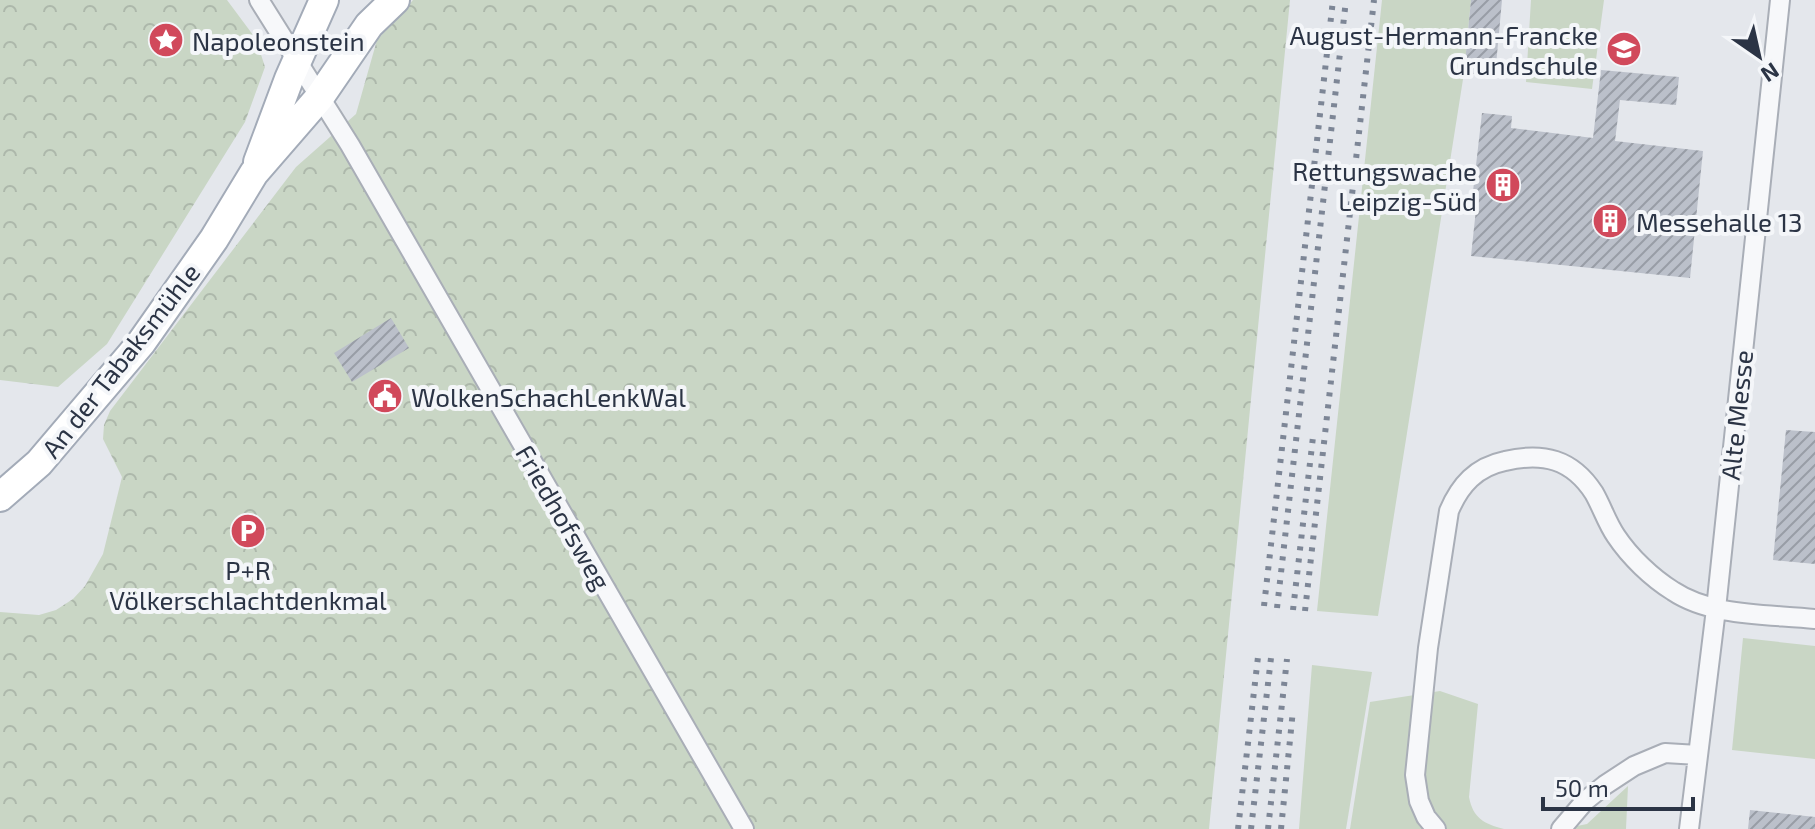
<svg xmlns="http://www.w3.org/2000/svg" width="1815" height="829" font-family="'Exo 2',sans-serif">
  <defs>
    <pattern id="forest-crowns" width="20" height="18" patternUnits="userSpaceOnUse" patternTransform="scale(2)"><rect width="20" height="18" fill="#c9d6c5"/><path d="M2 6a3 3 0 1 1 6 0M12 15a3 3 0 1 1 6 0" fill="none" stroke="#adb8ab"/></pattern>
    <pattern id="building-hatch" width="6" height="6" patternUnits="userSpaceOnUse" patternTransform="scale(2)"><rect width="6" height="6" fill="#bbc0ca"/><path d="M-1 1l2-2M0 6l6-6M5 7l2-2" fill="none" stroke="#989da6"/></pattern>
  </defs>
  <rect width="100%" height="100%" fill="#e4e7ec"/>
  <path fill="#c9d6c5" d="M1382,0H1471L1464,73L1378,616L1317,611Z
    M1531,0H1604L1592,89L1526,82Z
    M1743,638L1815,646V759L1732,750Z
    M1312,665L1372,672L1346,829H1299Z
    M1440,691L1478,704L1469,797C1473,818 1484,824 1504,829H1350L1370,702Z
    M1628,786L1626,829H1562L1587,824Z"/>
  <path fill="url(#forest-crowns)" d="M0,0H227L256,39L265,67L245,122L107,344L58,387L0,380Z
    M413,0H1290L1209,829H0V612L39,615L56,610L73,599L85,586L103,554L122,477L103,439L104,425L110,411L296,167L356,114L377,40Z"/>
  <path fill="url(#building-hatch)" d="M1471,0H1502L1495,76L1464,73Z
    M1601,70L1679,77L1676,105L1620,100L1615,141L1703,151L1690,278L1471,256L1477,200H1472L1482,113L1512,116L1511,128L1593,138Z
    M391,318L409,348L352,382L334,353Z
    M1786,430L1815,432V564L1773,560Z
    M1750,810L1815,817V829H1748Z"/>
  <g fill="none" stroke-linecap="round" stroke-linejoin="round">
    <defs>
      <path id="street" d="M259,0L350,145L744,829
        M1436,829L1426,817L1419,801L1415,775L1428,648L1449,511C1460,485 1476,467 1505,461C1543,452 1572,459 1594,493C1602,507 1607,523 1616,536C1630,557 1652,578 1673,591C1712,617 1769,614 1815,619
        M1561,829L1585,801L1605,785L1634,766L1665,753L1698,755
        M1689,829L1716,609L1780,0"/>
      <path id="primary" d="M258,162L289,79L324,0
        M0,497L39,463L141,343L214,239L254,173L319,98L369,25L395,0"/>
    </defs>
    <use href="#street" stroke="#a9aeb7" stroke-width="22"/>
    <use href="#primary" stroke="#a3abb8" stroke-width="32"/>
    <use href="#street" stroke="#f7f8fa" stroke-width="18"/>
    <use href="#primary" stroke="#fff" stroke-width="28"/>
    <path stroke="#7d8696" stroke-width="6" stroke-dasharray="4 8" stroke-linecap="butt" d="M1264,606L1333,0
      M1277,608L1346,0
      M1293,610L1313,437
      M1305,611L1374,0
      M1238,829L1258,657
      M1251,829L1271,658
      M1268,829L1287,659
      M1281,829L1293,710"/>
  </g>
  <defs>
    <symbol id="sight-disc" viewBox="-11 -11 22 22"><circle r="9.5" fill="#d1495b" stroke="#f4f6f9"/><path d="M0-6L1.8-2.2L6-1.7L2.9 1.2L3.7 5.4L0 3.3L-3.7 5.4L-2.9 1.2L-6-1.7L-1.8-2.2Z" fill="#fff"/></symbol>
    <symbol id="school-disc" viewBox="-11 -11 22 22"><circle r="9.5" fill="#d1495b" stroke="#f4f6f9"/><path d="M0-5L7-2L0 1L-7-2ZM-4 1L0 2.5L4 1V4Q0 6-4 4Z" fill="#fff"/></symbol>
    <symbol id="building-disc" viewBox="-11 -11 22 22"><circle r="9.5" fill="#d1495b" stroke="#f4f6f9"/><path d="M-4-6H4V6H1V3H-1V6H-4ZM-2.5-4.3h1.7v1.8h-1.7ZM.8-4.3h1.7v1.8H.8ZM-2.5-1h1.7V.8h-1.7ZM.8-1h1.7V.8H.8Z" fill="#fff"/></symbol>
    <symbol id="civic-disc" viewBox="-11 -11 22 22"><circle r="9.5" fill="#d1495b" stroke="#f4f6f9"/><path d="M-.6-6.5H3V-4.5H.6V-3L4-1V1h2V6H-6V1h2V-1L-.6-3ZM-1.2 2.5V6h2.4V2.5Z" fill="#fff"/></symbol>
    <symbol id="parking-disc" viewBox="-11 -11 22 22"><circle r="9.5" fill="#d1495b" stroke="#f4f6f9"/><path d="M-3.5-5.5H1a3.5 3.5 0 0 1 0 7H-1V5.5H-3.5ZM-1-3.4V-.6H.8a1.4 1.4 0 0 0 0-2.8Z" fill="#fff"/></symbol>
  </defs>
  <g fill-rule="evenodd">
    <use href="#sight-disc" x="146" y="20" width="40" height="40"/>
    <use href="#school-disc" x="1604" y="29" width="40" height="40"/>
    <use href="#building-disc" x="1483" y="165" width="40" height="40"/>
    <use href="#building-disc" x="1590" y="201" width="40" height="40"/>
    <use href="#civic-disc" x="365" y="376" width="40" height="40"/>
    <use href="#parking-disc" x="228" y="511" width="40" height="40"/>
  </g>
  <g text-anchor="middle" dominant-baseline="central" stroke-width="8" stroke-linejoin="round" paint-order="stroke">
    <g font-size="26" fill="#2b3445" stroke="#f4f6f9" text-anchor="start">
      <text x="1598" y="34" text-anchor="end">August-Hermann-Francke<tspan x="1598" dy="30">Grundschule</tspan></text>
      <text x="192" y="40">Napoleonstein</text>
      <text x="1477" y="170" text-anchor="end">Rettungswache<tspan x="1477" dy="30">Leipzig-Süd</tspan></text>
      <text x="1636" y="221">Messehalle 13</text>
      <text x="411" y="396">WolkenSchachLenkWal</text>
      <text x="248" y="569" text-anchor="middle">P+R<tspan x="248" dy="30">Völkerschlachtdenkmal</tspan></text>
    </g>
    <g font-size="26" fill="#2b3445" stroke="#f4f6f9">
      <text transform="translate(120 360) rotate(-52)">An der Tabaksmühle</text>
      <text transform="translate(1736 415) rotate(-84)">Alte Messe</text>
      <text transform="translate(564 517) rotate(60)">Friedhofsweg</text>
    </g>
  </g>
  <g transform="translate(1759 56) rotate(146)" stroke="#f4f6f9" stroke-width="6" paint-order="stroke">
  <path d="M0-6L14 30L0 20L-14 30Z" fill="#2b3445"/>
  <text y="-12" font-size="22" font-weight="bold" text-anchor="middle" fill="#2b3445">N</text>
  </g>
  <path d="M1543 797v12h150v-12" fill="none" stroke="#2b3445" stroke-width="4"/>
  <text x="1555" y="797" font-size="24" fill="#2b3445" stroke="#f4f6f9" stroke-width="6" paint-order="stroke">50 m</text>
</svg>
